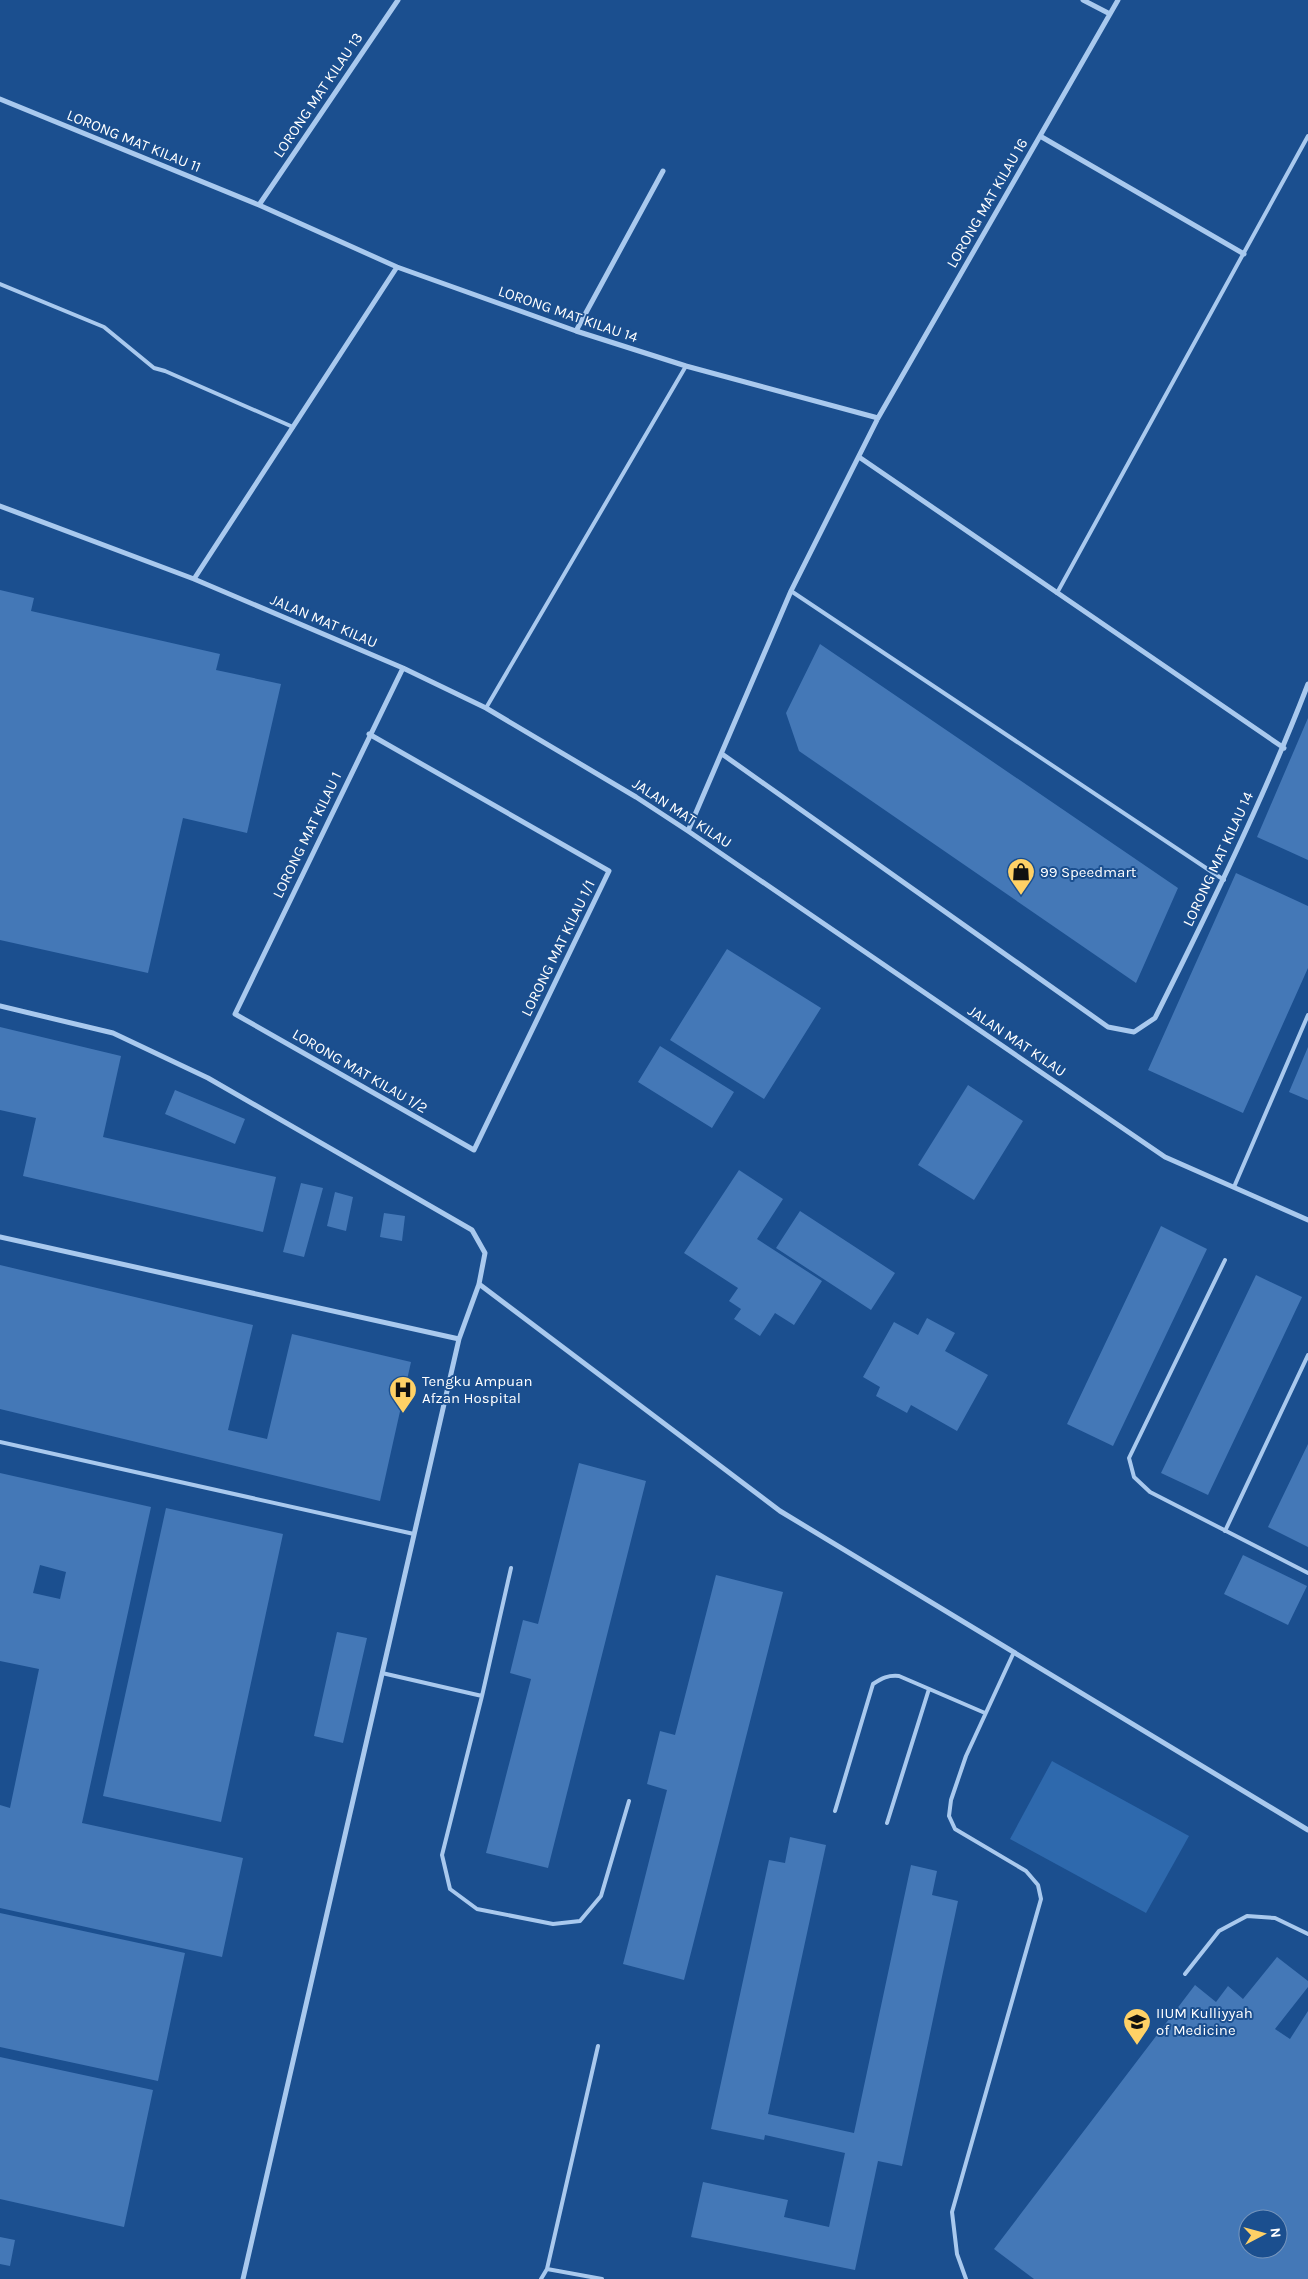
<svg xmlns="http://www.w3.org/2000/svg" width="1308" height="2279" font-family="Karla,sans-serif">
  <rect width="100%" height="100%" fill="#1b4f8f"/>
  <path fill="#2e69ad" d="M1052,1761L1189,1836L1146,1913L1010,1839Z"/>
  <path fill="#4478b7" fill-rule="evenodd" d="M0,590L34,598L31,611L220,654L216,670L281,684L247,833L183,818L148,973L0,940Z
    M820,644L1178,888L1136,983L799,751L786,713Z
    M1308,718V860L1257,837Z
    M1236,873L1308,906V968L1243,1113L1148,1070Z
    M727,949L821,1008L764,1099L670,1040Z
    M0,1027L121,1056L103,1137L276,1177L263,1232L23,1176L36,1118L0,1110Z
    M660,1046L734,1092L712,1128L638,1082Z
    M1308,1047V1100L1289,1092Z
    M968,1085L1023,1121L974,1200L918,1165Z
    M175,1090L245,1119L235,1144L165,1114Z
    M739,1170L783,1199L757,1239L822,1281L794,1325L775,1313L760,1336L734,1319L741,1309L729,1301L738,1288L684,1253Z
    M301,1183L323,1188L304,1257L283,1252Z
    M335,1192L353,1197L346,1231L327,1226Z
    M800,1211L895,1273L871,1310L776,1248Z
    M384,1213L405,1216L402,1241L380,1237Z
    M1161,1226L1207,1249L1113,1446L1067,1424Z
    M0,1265L253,1325L228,1430L267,1439L292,1334L411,1362L380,1501L0,1409Z
    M1256,1275L1302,1297L1208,1495L1161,1473Z
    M927,1318L955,1333L945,1351L988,1375L957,1431L911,1405L907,1413L876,1396L880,1387L863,1377L894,1322L918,1335Z
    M1308,1444V1547L1268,1527Z
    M579,1463L646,1481L548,1868L486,1853L531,1679L510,1673L523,1620L538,1624Z
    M0,1473L151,1507L82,1823L243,1858L222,1957L0,1908V1805L10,1808L39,1669L0,1661ZM40,1565L66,1572L60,1599L33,1593Z
    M166,1508L283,1534L221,1822L103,1796Z
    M1243,1555L1307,1586L1288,1625L1224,1594Z
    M716,1575L783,1592L684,1980L623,1964L667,1790L647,1784L660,1731L675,1735Z
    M337,1632L367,1638L343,1743L314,1736Z
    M790,1837L826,1845L768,2114L854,2133L911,1865L937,1871L932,1895L958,1901L902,2166L878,2161L855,2270L691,2237L703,2182L788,2200L784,2217L829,2227L845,2153L765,2135L764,2140L711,2129L769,1860L785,1863Z
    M0,1913L185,1953L158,2081L0,2047Z
    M1277,1957L1308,1981V1987L1275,2029L1290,2039L1308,2011V2279H1034L994,2249L1195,1985L1216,2002L1228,1986L1243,1999ZM1248,2219H1278V2249H1248Z
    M0,2057L153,2090L124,2227L0,2199Z
    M0,2237L15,2240L10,2266L0,2264Z"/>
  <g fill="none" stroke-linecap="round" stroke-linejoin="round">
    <path stroke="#a9c9ee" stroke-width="4" d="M0,284L104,327L154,368L165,371L293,427
      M791,591L1224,880
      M1057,593L1308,136
      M486,708L686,366
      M1234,1187L1308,1015
      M1225,1260L1129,1458L1134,1477L1150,1492L1308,1573
      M0,1442L414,1534
      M1225,1531L1308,1355
      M511,1568L482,1696L442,1855L450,1889L477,1909L553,1924L580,1921L601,1896L629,1801
      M382,1673L482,1696
      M835,1811L873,1684C882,1678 888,1675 899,1676L985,1713
      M887,1823L929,1689
      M1185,1974L1219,1931L1247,1916L1275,1918L1308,1934
      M547,2269L602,2279
      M541,2279L547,2269L598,2046
      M966,2279L957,2254L952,2212L1041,1899L1038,1885L1026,1871L955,1829L949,1816L951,1800L966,1756L1014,1652"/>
    <path stroke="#a9c9ee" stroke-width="5" d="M1083,0L1110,14
      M0,99L259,205L397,267L576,331L686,366L878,418
      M1040,136L1244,254
      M259,205L398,0
      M576,331L663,171
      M859,457L1284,748
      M0,506L194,579L403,668L486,708L636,797L688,831L1165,1157L1308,1220
      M194,579L397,267
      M369,734L609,871L474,1150L235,1014L403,668
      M722,754L1108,1027L1134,1032L1155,1018C1210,908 1264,798 1308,684
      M688,831L791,591L878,418L1118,0
      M0,1006L113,1033L208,1078L472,1230L485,1253L479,1284L459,1339L243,2279
      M0,1237L459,1339
      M479,1284L780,1511L1308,1830"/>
  </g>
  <defs>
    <symbol id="shop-pin" viewBox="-11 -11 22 30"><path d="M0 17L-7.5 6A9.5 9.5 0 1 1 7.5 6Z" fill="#ffd166" stroke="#1b4f8f"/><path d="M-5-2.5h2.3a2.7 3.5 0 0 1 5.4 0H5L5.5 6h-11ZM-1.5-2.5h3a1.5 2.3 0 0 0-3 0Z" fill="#111"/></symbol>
    <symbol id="hospital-pin" viewBox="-11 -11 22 30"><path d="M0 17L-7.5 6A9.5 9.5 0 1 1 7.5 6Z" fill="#ffd166" stroke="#1b4f8f"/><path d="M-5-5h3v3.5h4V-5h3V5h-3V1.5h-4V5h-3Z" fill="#111"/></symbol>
    <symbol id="university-pin" viewBox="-11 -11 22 30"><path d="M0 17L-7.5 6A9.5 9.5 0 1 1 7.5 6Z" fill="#ffd166" stroke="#1b4f8f"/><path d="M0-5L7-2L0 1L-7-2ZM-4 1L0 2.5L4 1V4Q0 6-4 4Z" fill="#111"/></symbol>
  </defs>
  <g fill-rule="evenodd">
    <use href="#shop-pin" x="1005" y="856" width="32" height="43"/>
    <use href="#hospital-pin" x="387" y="1374" width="32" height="43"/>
    <use href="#university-pin" x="1121" y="2006" width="32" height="43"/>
  </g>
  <g text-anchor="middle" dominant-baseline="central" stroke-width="4" stroke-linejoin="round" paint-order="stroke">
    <g font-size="15" fill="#fff" stroke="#1b4f8f">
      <text transform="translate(318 95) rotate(-56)">LORONG MAT KILAU 13</text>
      <text transform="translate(134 141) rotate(22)">LORONG MAT KILAU 11</text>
      <text transform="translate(987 203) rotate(-60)">LORONG MAT KILAU 16</text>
      <text transform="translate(568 314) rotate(19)">LORONG MAT KILAU 14</text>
      <text transform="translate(324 621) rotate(23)">JALAN MAT KILAU</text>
      <text transform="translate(682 813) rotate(33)">JALAN MAT KILAU</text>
      <text transform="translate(307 835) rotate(-64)">LORONG MAT KILAU 1</text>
      <text transform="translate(1218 859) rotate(-65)">LORONG MAT KILAU 14</text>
      <text transform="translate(558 948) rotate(-64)">LORONG MAT KILAU 1/1</text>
      <text transform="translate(1017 1041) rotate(34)">JALAN MAT KILAU</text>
      <text transform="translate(360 1071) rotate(30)">LORONG MAT KILAU 1/2</text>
    </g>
    <g font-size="15" fill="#fff" stroke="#1b4f8f" text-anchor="start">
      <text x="1040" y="872">99 Speedmart</text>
      <text x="422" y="1381">Tengku Ampuan<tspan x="422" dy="17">Afzan Hospital</tspan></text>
      <text x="1156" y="2013">IIUM Kulliyyah<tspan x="1156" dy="17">of Medicine</tspan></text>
    </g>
  </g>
  <g transform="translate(1263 2234) rotate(84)"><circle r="24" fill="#1b4f8f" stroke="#7695bc"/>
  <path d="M0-4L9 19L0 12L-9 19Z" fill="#ffd166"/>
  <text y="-8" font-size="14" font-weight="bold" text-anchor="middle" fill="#ffffff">N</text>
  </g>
</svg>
